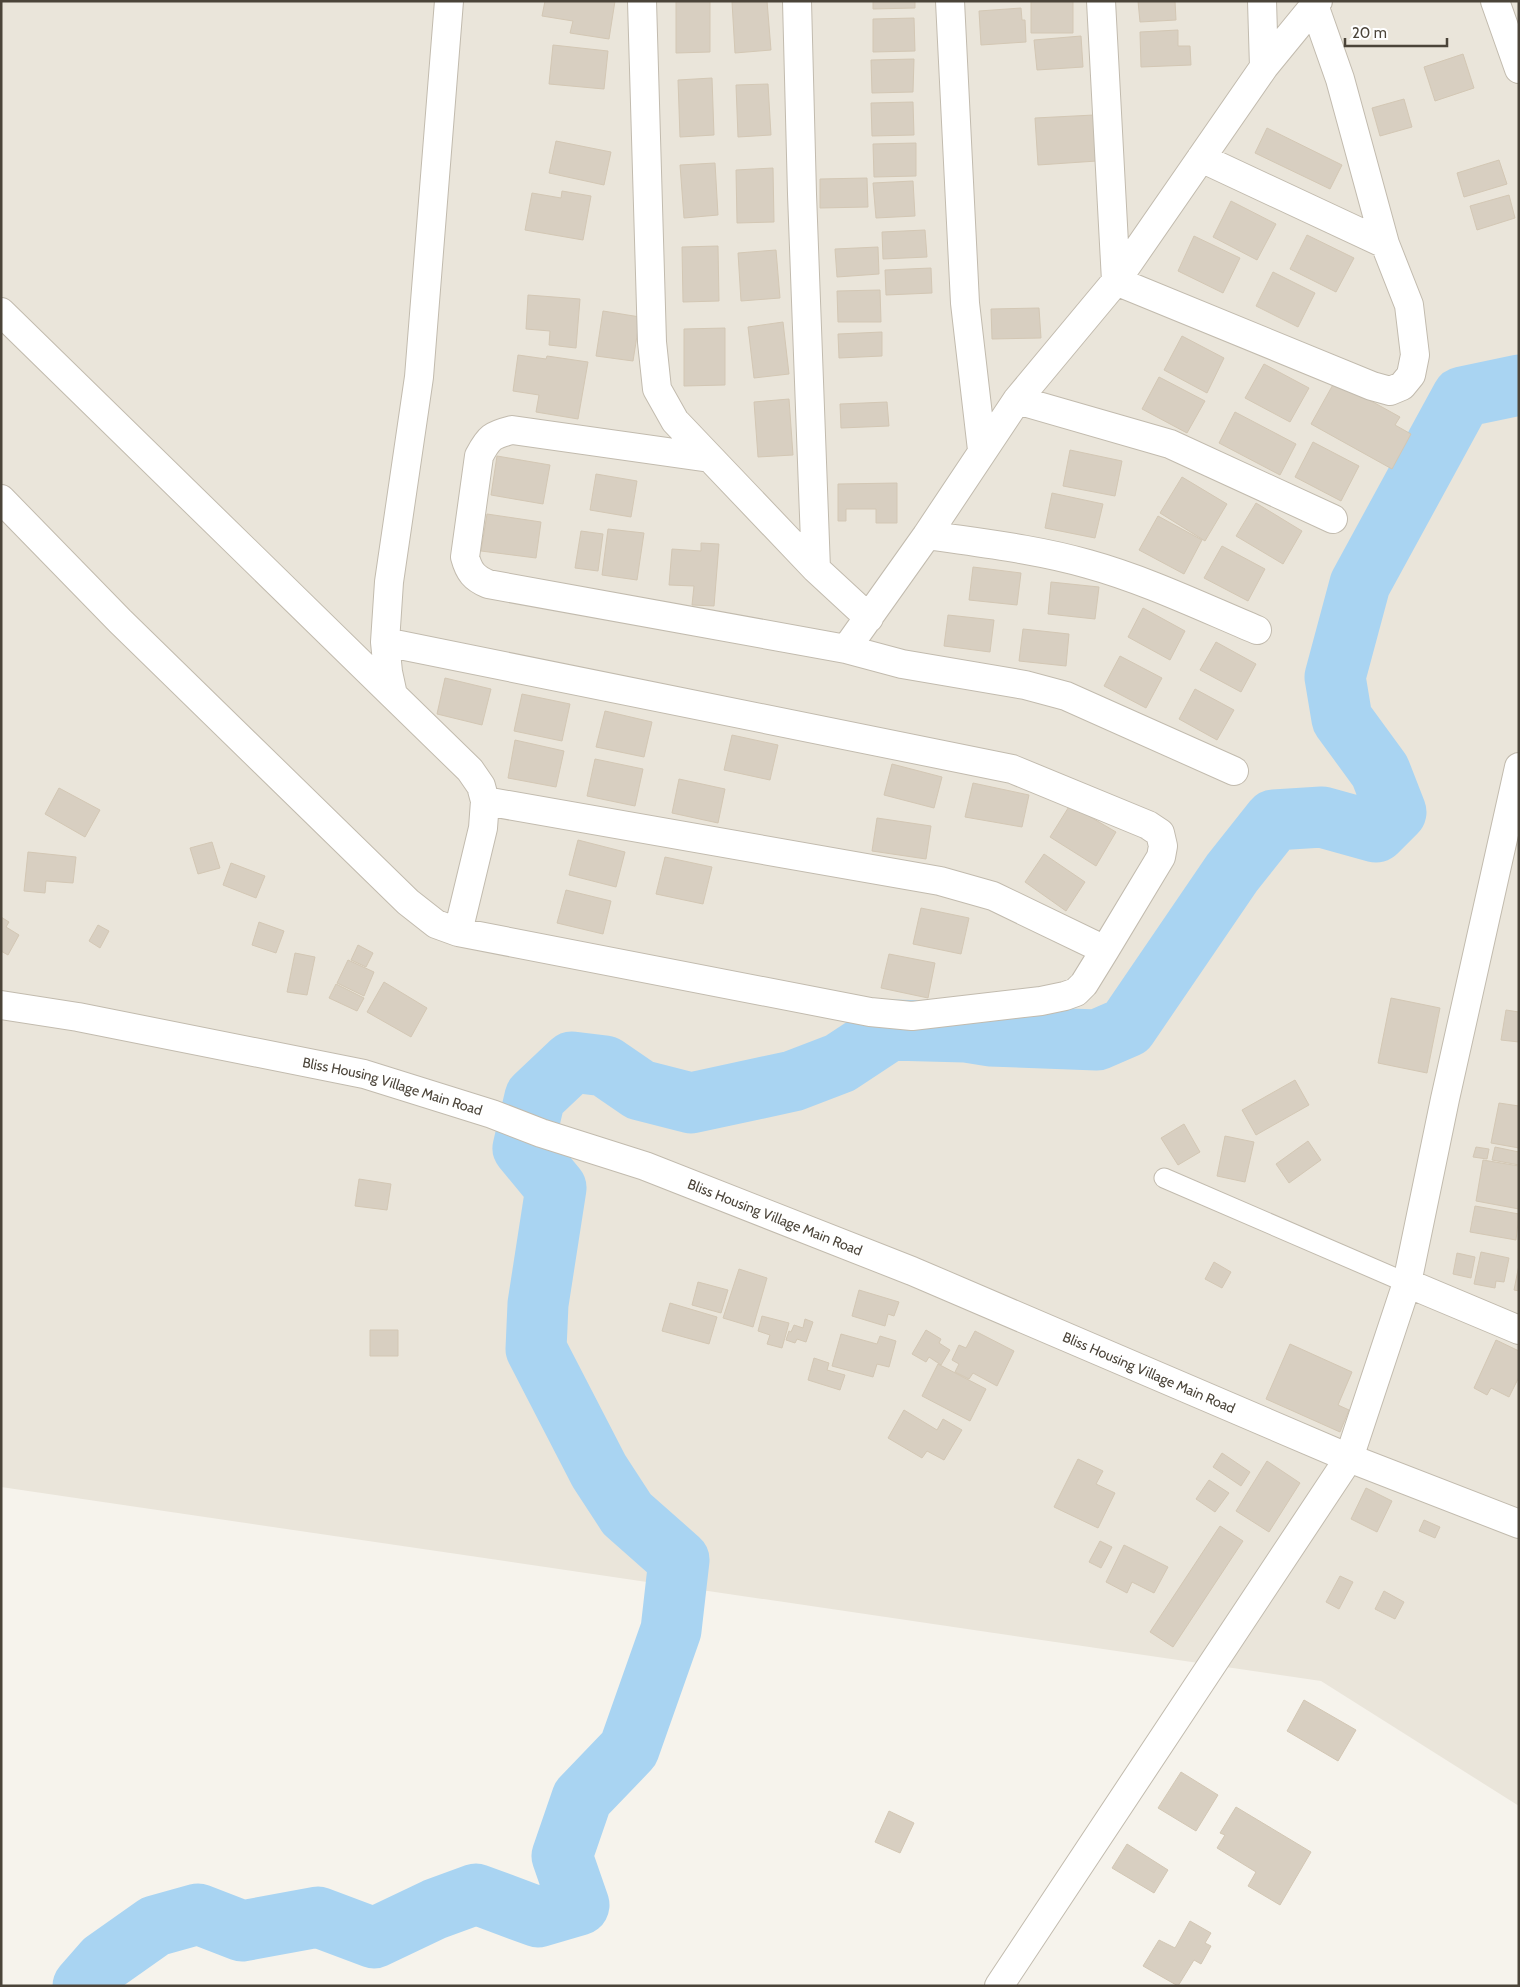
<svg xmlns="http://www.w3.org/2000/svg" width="1520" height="1987" font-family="Cabin,sans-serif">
  <rect width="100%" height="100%" fill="#f6f3ec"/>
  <path fill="#eae5da" d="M1,1H1519V1806L1321,1681L1,1487Z"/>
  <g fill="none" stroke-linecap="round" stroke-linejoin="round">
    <path stroke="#a9d4f2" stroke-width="61" d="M83,1986L104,1962L155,1926L198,1914L242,1931L318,1917L374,1938L435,1909L476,1894L538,1917L579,1905L562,1856L582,1798L629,1749L671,1630L679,1560L627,1514L599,1471L536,1349L538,1304L556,1188L523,1148L535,1097L572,1062L605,1066L640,1090L691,1103L793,1081L840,1063L890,1030L965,1032L990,1036L1097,1040L1127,1027L1232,873L1274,820L1322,817L1376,832L1396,812L1380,771L1342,719L1335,677L1360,584L1462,397L1519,385"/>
  </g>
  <path fill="#d8cfc1" stroke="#d3c7b4" d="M545,1H615L609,39L570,33L573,21L542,16Z
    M676,1H710V52L676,53Z
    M767,1L771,50L735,53L732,2Z
    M873,1H915V8L873,9Z
    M1031,1H1073V33H1031Z
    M1138,1H1175L1176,20L1140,22Z
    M1021,8L1022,20H1025L1026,42L981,45L979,11Z
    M914,18L915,51L873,52V19Z
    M1178,30V46H1190L1191,65L1141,67L1140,32Z
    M1081,36L1083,67L1037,70L1034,40Z
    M553,45L608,51L604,89L549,84Z
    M1463,54L1474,88L1435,101L1424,67Z
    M914,59L913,92L872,93L871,60Z
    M712,78L714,135L680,137L678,80Z
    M768,84L771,135L738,137L736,85Z
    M1404,99L1412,127L1380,136L1372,108Z
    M913,102L914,135L872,136L871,103Z
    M1094,115L1097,161L1038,165L1035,118Z
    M1267,128L1342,165L1330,189L1255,153Z
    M556,141L611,152L604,185L549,173Z
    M916,143V176L874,177L873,144Z
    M1499,160L1507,184L1464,197L1457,173Z
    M715,163L718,215L684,218L680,165Z
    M773,168L774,222L737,223L736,170Z
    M867,178L868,207L820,208V179Z
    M913,181L915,216L876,218L873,183Z
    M562,191L591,196L583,240L525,230L532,193L561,198Z
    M1509,195L1515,218L1477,230L1470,206Z
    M1231,201L1276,224L1257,260L1213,237Z
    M925,230L927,257L883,259L882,232Z
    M1307,235L1354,258L1336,292L1290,269Z
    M1194,236L1240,258L1223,293L1178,271Z
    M718,246L719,301L683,302L682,247Z
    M878,247L879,274L837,277L835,249Z
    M776,250L780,298L741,301L738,253Z
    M931,268L932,293L886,295L885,270Z
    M1273,272L1315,293L1298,327L1256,306Z
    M880,290L881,322H838L837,291Z
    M528,295L580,299L576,348L549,345L550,331L526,329Z
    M1039,308L1041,338L992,339L991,309Z
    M603,311L640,317L633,361L596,356Z
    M783,322L789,374L754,378L748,327Z
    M725,328V385L684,386V329Z
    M882,332V356L839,358L838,334Z
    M1182,336L1224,358L1207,393L1164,370Z
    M518,355L546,359L547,356L588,362L578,419L536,412L539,395L513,391Z
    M1264,364L1309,388L1290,422L1245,398Z
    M1159,377L1205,401L1187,433L1142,409Z
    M1335,381L1400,417L1395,425L1411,434L1392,469L1311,424Z
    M789,399L793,455L758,457L754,402Z
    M887,402L889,426L841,428L840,404Z
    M1235,412L1296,444L1280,475L1219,443Z
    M1313,442L1359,466L1341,501L1295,477Z
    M1070,450L1122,461L1115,496L1063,486Z
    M497,456L550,465L543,504L491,495Z
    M596,474L637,481L631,517L590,510Z
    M1182,477L1227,504L1205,541L1160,513Z
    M897,483V523H876V509H846V521H838V484Z
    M1052,493L1103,504L1095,538L1045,528Z
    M1256,503L1302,531L1283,564L1236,536Z
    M487,514L541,522L536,558L481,551Z
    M1158,516L1202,540L1184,574L1139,550Z
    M608,529L644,533L637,580L602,575Z
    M581,531L603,534L598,571L575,568Z
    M701,543L719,544L714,606L692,605L694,586L669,585L672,549L701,551Z
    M1222,546L1265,569L1248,601L1204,578Z
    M973,567L1021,573L1017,605L969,600Z
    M1051,582L1099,587L1095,619L1048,614Z
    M1143,608L1185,631L1170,660L1128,637Z
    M948,615L994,620L990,652L944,646Z
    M1023,629L1069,634L1066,666L1019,661Z
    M1216,642L1256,664L1241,692L1200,670Z
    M1120,656L1162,678L1146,708L1104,686Z
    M445,678L491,689L482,725L437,714Z
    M1195,689L1234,710L1217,740L1179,719Z
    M522,694L570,704L562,741L514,731Z
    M605,711L652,722L644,757L596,747Z
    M732,735L778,745L770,780L724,770Z
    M515,740L564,751L556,787L508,778Z
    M595,759L643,769L635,806L587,796Z
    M892,764L942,777L934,808L884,795Z
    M679,779L725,789L718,823L672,813Z
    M973,783L1029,795L1022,827L965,817Z
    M59,788L100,810L85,837L45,814Z
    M1070,805L1116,832L1096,866L1050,837Z
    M877,818L931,826L926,859L872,851Z
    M578,840L625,852L616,887L569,875Z
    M212,842L220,868L198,874L190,848Z
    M28,852L76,857L73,883L46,881L45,893L24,891Z
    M1044,854L1085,882L1066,911L1025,882Z
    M665,857L712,867L703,904L656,894Z
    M231,863L265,876L256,898L223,885Z
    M566,890L611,901L603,934L557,923Z
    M921,908L969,918L961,954L913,944Z
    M1,917L9,922L6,927L19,935L8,955L1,951Z
    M259,922L284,931L276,953L252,945Z
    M98,925L109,931L100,948L89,941Z
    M358,945L373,953L366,967L351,960Z
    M295,953L315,957L307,995L287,992Z
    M889,954L935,963L928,998L881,988Z
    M348,960L374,972L364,996L337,983Z
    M384,982L427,1008L411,1037L367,1012Z
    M336,984L364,998L357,1011L329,998Z
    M1391,998L1440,1008L1427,1073L1378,1063Z
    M1506,1010L1519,1012V1042L1501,1040Z
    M1295,1080L1309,1105L1256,1135L1242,1110Z
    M1499,1103L1519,1106V1148L1491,1143Z
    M1184,1124L1200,1152L1178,1165L1161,1138Z
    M1225,1136L1254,1142L1245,1182L1217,1176Z
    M1308,1141L1321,1160L1289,1183L1276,1164Z
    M1476,1147L1489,1149L1487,1159L1473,1157Z
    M1495,1147L1519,1152V1165L1492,1160Z
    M1483,1160L1519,1166V1209L1476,1201Z
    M359,1179L391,1184L387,1210L355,1206Z
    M1475,1206L1519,1214L1516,1240L1470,1232Z
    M1481,1252L1509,1258L1504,1282L1496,1281L1495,1288L1474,1284Z
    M1457,1253L1475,1257L1471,1278L1453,1274Z
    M1214,1262L1231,1272L1222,1288L1205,1279Z
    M1519,1265V1291L1514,1290Z
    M739,1269L767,1278L753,1327L723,1318Z
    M698,1282L728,1290L721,1313L692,1305Z
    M859,1290L899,1302L894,1316L888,1314L885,1326L852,1316Z
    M670,1303L717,1317L709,1344L662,1331Z
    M762,1316L789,1323L782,1348L767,1344L770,1335L758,1331Z
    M805,1319L813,1322L806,1342L797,1339L795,1343L786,1340L789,1331L791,1332L794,1325L803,1328Z
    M370,1330H398V1356H370Z
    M926,1330L941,1339L939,1343L950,1350L941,1365L929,1357L926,1362L912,1354Z
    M975,1331L1014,1351L997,1386L973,1373L969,1379L955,1372L959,1364L952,1360L959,1345L966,1348Z
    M841,1334L877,1344L880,1336L896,1341L889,1367L877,1364L873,1377L832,1366Z
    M1496,1340L1519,1351V1377L1509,1397L1491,1388L1487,1395L1474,1388Z
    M1290,1344L1352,1372L1338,1405L1349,1410L1340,1432L1266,1399Z
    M814,1358L829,1363L827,1370L845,1375L840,1390L808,1380Z
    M938,1364L986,1389L970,1421L922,1396Z
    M904,1410L937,1430L943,1419L962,1430L944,1460L927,1451L922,1458L888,1438Z
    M1222,1453L1250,1472L1241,1486L1213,1467Z
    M1078,1459L1103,1471L1096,1484L1115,1493L1098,1528L1054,1507Z
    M1267,1461L1300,1483L1269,1532L1236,1511Z
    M1209,1480L1229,1493L1215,1512L1196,1499Z
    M1366,1488L1392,1501L1377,1532L1351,1519Z
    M1424,1520L1440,1527L1435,1538L1419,1531Z
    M1220,1526L1243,1541L1173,1647L1150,1632Z
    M1100,1541L1112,1547L1101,1568L1089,1562Z
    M1124,1545L1168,1567L1154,1593L1132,1582L1127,1593L1106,1582Z
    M1340,1576L1353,1582L1339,1609L1326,1602Z
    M1384,1591L1404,1602L1395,1619L1375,1609Z
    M1304,1700L1356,1730L1338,1761L1287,1731Z
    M1181,1772L1218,1795L1196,1831L1158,1808Z
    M1236,1807L1311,1852L1280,1905L1248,1886L1256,1872L1217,1848L1225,1835L1220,1833Z
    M889,1811L914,1823L900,1853L875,1842Z
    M1127,1844L1168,1870L1154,1893L1112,1868Z
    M1190,1921L1211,1933L1205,1943L1211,1946L1201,1964L1194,1960L1178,1986L1143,1966L1159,1940L1175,1948Z"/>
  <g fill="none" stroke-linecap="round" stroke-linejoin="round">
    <defs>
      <path id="service" d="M1164,1178L1407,1283"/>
      <path id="minor" d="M449,1L419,377L389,582L385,642L388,672L393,695L470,770L481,786L485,801L483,828L458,932
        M642,1L652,342L657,389L675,421L816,569L869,618
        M797,1L802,194L816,569
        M950,1L965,303L982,450
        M1101,1L1116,281L1372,386L1390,391L1402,386L1411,375L1415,355L1409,305L1385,244L1340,79L1314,5
        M1262,1L1264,67
        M1495,1L1519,69
        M1201,158L1385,244
        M1,312L393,695
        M1017,400L1170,444L1333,519
        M710,458L512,430C492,435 489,437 479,456L465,557C469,572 474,578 488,584L846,649L902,664L1025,685L1066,696L1234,771
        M1,499L120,621L408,902L436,924L458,932L870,1012L912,1016L1041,1001L1065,996L1076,992L1084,984L1105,950L1161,857L1163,846L1160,833L1148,825L1012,769L385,642
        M927,535C980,543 1036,549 1088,564C1146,580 1202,607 1257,630
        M846,649L927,535L1017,400L1116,281L1264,67L1318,1
        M485,801L940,881L993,896L1105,950
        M1407,1283L1519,1330
        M1349,1458L1407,1283L1445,1099L1519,767"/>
      <g id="tertiary">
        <path id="s1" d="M1,1005L78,1017L364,1074L492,1114L541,1133L645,1166L912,1271L1349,1458L1519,1524"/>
        <path d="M999,1986L1349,1458"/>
      </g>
    </defs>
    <use href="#service" stroke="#c2bbae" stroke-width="21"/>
    <use href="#minor" stroke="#c2bbae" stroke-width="30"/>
    <use href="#tertiary" stroke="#c2bbae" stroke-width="30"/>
    <use href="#service" stroke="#fff" stroke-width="19"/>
    <use href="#minor" stroke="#fff" stroke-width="28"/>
    <use href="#tertiary" stroke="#fff" stroke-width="28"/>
  </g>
  <g text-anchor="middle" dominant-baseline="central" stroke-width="4" stroke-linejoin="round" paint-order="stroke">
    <g font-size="14" fill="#4b4439" stroke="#fff">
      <text stroke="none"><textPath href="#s1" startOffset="400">Bliss Housing Village Main Road</textPath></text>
      <text stroke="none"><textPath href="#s1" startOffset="805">Bliss Housing Village Main Road</textPath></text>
      <text stroke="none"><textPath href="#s1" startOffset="1210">Bliss Housing Village Main Road</textPath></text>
    </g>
  </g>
  <rect width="1520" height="1987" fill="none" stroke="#4b4439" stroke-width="5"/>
  <path d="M1345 38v8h102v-8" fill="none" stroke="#4b4439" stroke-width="2.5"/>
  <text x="1352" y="38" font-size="15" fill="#4b4439" stroke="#ffffff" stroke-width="4" paint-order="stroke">20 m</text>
</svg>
